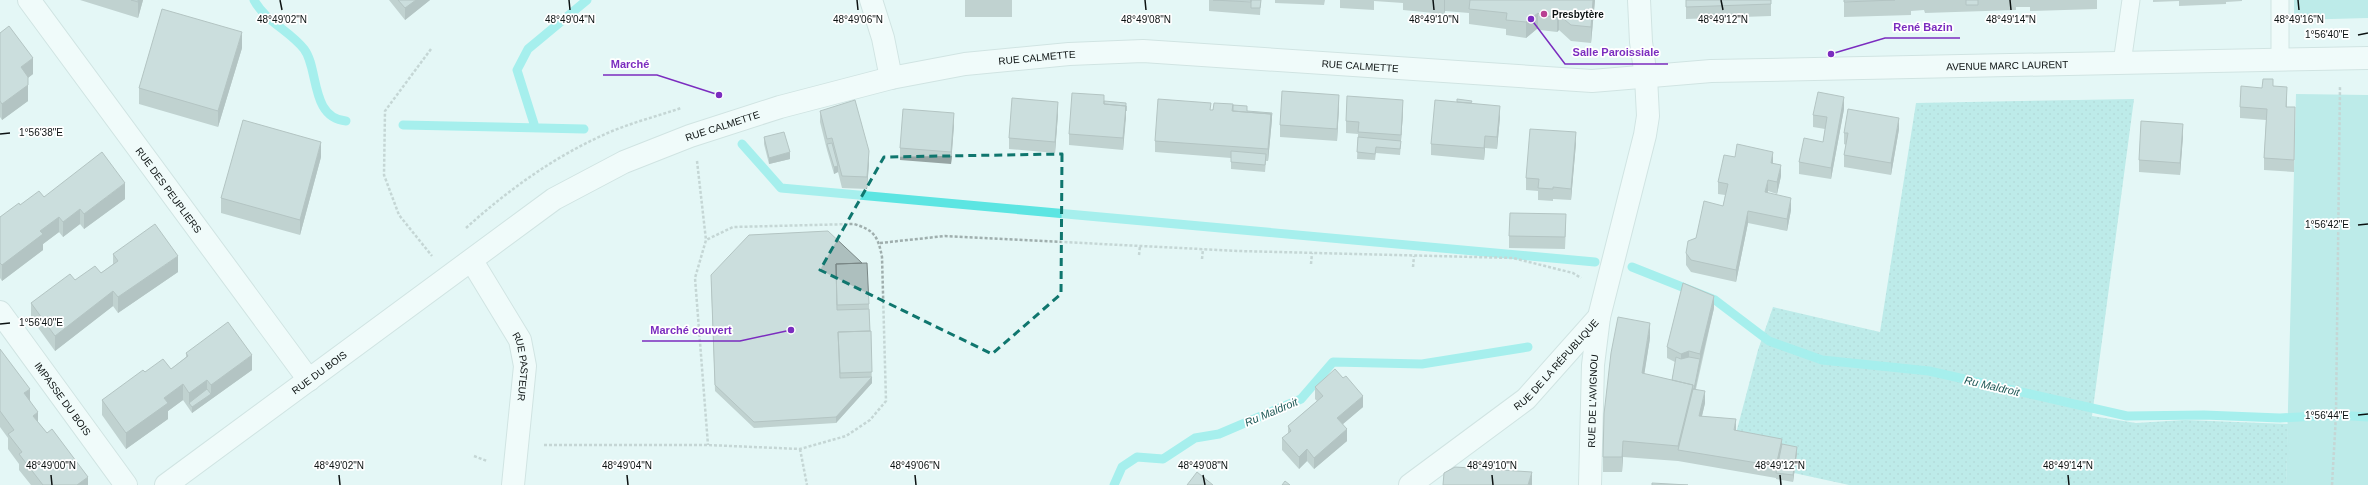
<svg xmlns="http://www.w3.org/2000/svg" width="2368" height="485" font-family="Helvetica,sans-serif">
  <defs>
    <pattern id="garden-dots" width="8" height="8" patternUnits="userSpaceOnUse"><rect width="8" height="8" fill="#8edbd9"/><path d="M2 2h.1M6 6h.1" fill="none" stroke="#79bbb9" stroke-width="1.8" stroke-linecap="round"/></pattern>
  </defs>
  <rect width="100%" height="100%" fill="#e4f7f6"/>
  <path fill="#8edbd9" d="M2294,0H2368V18L2294,20Z
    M2296,94L2368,95V485H2286Z"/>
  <path fill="url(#garden-dots)" d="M2134,99L2092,416L2136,423L2185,420L2288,424L2286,485H1849L1794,473L1797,453L1734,441L1758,350L1773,307L1880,332L1916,103Z"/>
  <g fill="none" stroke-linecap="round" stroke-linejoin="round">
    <path stroke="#5ce5e2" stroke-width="9" d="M254,0C266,22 289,30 304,49C319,68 310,118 346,121
      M403,125L584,129
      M535,127L517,70L528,49L587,0
      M742,144L781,188L1595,262
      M1632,267L1715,300L1769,341L1822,360L1929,371L2127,416L2204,415L2280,418L2336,415L2368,417
      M1114,485L1122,467L1137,457L1163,459L1195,438L1219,434L1301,399L1333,362L1422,364L1528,347"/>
    <defs>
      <path id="lane" d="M2280,60V0
        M2122,63L2131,0"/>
      <g id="street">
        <path id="s1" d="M29,0L309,380"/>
        <path d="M871,0L883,38L891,78"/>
        <path d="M1639,0L1641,42L1646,77"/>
        <path id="s2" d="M472,261L520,340L525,366L513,485"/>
        <path id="s3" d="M0,312L126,485"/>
        <path id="s4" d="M1590,485L1593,365L1599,317"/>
      </g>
      <g id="secondary">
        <path id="s5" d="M166,485L554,199L624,162L690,136L780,107L891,78L965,64L1069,54L1143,51L1592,81L1711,71L2368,58"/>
        <path id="s6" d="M1410,485L1526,399L1599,317L1645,135L1648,116L1646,77"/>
      </g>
    </defs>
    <use href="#lane" stroke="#b9cccb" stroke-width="19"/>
    <use href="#street" stroke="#b9cccb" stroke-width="24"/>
    <use href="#secondary" stroke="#b9cccb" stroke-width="24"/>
    <path stroke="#9faead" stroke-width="2.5" stroke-dasharray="3 2" stroke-linecap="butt" d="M431,49L385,111L384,175L399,215L432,256
      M697,161L706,240
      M466,228C507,191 551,159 601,136C626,124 655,117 681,108
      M880,243L945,236L1239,251L1513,258L1573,273L1581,278
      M1139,255L1140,246
      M1202,259L1203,249
      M1311,264L1312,253
      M1413,267L1414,256
      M544,445H708L800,449L846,436L870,420L886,401L882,257C878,236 874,230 854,224L733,227L706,240L695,278L708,445
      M800,449L807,485
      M474,456L487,461
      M2332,485L2336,415L2340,86"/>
    <use href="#lane" stroke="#fff" stroke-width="17"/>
    <use href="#street" stroke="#fff" stroke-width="22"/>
    <use href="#secondary" stroke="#fff" stroke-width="22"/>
  </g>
  <path fill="#95a4a3" d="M80,0H143L138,18Z
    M389,0H430L405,20Z
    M965,0H1012V17H965Z
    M1209,0H1261L1260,15L1209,11Z
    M1275,0H1325L1324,5L1275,3Z
    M1340,0H1595L1591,43L1571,41L1559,30L1557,32L1540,30L1538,28L1526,38L1506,35V29L1469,24V13L1445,11L1444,14L1403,10V3L1374,1V10L1340,8Z
    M1686,0H1771V16L1686,19Z
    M1844,0H2097V9L2030,11V7H2016V10L1925,13L1924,10L1911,11V15L1844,17Z
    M2153,0H2242V1L2226,2V4L2179,6V1L2153,2Z
    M0,33L33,74L28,78V101L2,120L0,117Z
    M242,48L218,127L139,104V88Z
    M2273,86L2287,98V107H2295L2294,172L2264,170V158L2266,120L2240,118V107L2262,88Z
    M1104,101L1126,109L1123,150L1069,145V134Z
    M1472,103L1500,117L1497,149L1485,148L1484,160L1431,155V144Z
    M1233,105L1247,111L1272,119L1268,161H1266L1265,172L1231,169V158L1155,152V141L1211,110Z
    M1339,107L1337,141L1280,137V125Z
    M1844,109L1831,179L1799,174V162L1823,142L1825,129L1813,127V115Z
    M820,111L869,163L867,189L842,188L838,172L834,174L827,150L820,122Z
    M1403,112L1400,155L1376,153L1375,160L1357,159L1358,134L1346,133V121Z
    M1058,114L1055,153L1009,149V138Z
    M954,125L951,164L900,160V148Z
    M1899,129L1891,175L1844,167V155L1846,145L1844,144V133Z
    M2183,136L2180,175L2139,172V160Z
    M764,137L790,159L769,164L764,144Z
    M1576,143L1571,200L1553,199V201L1538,200V191L1526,190V178Z
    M321,157L300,235L221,213V198Z
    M1773,163L1781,176L1777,194L1768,191V193L1791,210L1787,231L1748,223L1736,282L1691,272L1686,265V253L1696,238L1723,206L1725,195L1718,194V182Z
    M44,197L125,199L84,229L80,224L63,237L59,232L43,244V250L2,281L0,278V217L20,205Z
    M1566,226L1565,249L1509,248V236Z
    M113,254L178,272L118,313L113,306L55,351L31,318V303L75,280L101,273L113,264Z
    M711,281L869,304L872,383L836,423L754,428L715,391Z
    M1714,308L1696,389L1705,403L1702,416L1736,430L1782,444L1797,453L1793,482L1776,479V478L1678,461L1623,457L1622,472H1603V457L1650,338L1644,374L1672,380L1675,362L1667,358V347Z
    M0,349L30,400L38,422L88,485H31L19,470V464L8,449V438L0,427Z
    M186,353L252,370L192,413L183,400L168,411V419L126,449L102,415V400L145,372L171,369L186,357Z
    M1315,387L1363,407L1343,424L1347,441L1314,469L1307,461L1299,469L1282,450V438L1288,434V426L1317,401L1315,399Z"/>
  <path fill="#798685" d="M138,0H143L138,18Z
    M416,0H430L405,20V8Z
    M1444,0H1445V11L1444,14Z
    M1593,0H1595L1591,43V27Z
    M1538,13V28L1526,38V22Z
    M1559,15V30L1557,32V17Z
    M242,32V48L218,127V111Z
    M33,58V74L21,83V67Z
    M28,85V101L2,120V104Z
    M1339,95V107L1337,141V129Z
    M1844,97V109L1831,179V168Z
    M1403,100V112L1400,155L1401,135Z
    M1058,102V114L1055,153V142Z
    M1126,103V118L1123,150V138Z
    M1500,106V117L1497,149V137Z
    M954,113V125L951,164V152Z
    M1272,113V119L1268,161V149L1271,114Z
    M1899,118V129L1891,175V163Z
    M2183,124V136L2180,175V163Z
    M1576,132V143L1571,200V189Z
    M1485,136V148L1484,160V148Z
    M321,142V157L300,235V220Z
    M869,151V163L867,189V177Z
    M790,152V159L769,164V158Z
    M1773,152V163H1771Z
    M1781,165V176L1777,194V182Z
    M838,166V172L834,174V167Z
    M1768,180V191L1765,204V192Z
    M125,183V199L84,229V214Z
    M1791,198V210L1787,231V219Z
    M80,209V224L63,237V222Z
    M1748,211V223L1736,282V270Z
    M59,217V232L43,244V250L2,281V265L40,231Z
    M178,256V272L118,313V297Z
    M113,291V306L55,351V336Z
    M1714,296V308L1700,366L1693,400L1678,450V446L1693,385L1700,359V354Z
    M1650,323V338L1642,389V373Z
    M1689,351V363L1681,365V354Z
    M252,355V370L192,413V407L211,394V385Z
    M872,377V383L836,423V417Z
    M207,380V396L189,403V393Z
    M183,384V400L168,411V419L126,449V433L164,398Z
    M30,389V405L24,393Z
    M1705,391V403L1699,428V416Z
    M1363,396V407L1337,429V418Z
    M38,412V428L33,416Z
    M1736,419V430H1734Z
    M1347,429V441L1314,469V458Z
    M1782,439V450L1776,473V466Z
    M1623,441V457L1622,472V457Z
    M1797,447V453L1793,482V475Z
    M1307,449V461L1299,469V457Z
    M1532,472V485H1528Z
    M88,477V485H77Z"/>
  <path fill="#adbfbe" stroke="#798685" d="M131,0H138V2Z
    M398,0H416L405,8Z
    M1213,0H1251V2Z
    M1251,0H1261L1260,8H1251Z
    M1470,0H1593L1591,27L1571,25L1559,15L1557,17L1540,15L1538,13L1526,22L1506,20L1507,13L1469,9Z
    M1686,0H1771V4L1686,7Z
    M1844,0H1895L1844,2Z
    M1966,0H1978V5H1966Z
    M162,9L242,32L218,111L139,88Z
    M9,26L33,58L21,67L28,77V85L2,104L0,101V33Z
    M2263,79H2273V86L2287,87L2286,107H2295L2294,160L2264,158L2267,109L2240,107L2241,86L2262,88Z
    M1282,91L1339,95L1337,129L1280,125Z
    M1818,92L1844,97L1831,168L1799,162L1804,138L1823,142L1827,117L1813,115Z
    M1072,93L1104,95V104L1126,106L1123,138L1069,134Z
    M1347,96L1403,100L1401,135L1358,132L1359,122L1346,121Z
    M1012,98L1058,102L1055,142L1009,138Z
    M1158,99L1211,103L1210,110H1213L1214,103L1233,104L1232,111L1271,114L1268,149L1155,141Z
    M1457,99L1472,101L1471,103L1457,102Z
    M855,100L869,151L867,177L842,176L832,138L827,139L820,111Z
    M1435,100L1500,106L1497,137L1485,136L1484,148L1431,144Z
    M1104,101L1126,103V111V106L1104,104Z
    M1233,105L1247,106V111L1272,113L1271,120V114L1233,111Z
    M903,109L954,113L951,152L900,148Z
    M1848,109L1899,118L1891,163L1844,155L1848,133H1844Z
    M243,120L321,142L300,220L221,198Z
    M2141,121L2183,124L2180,163L2139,160Z
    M1530,129L1576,132L1571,189L1553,187V189L1538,188L1539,179L1526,178Z
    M784,132L790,152L769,158L764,137Z
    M1358,137L1401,141L1400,149L1376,147L1375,154L1357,152Z
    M832,143L838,166L834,167L827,144Z
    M1737,144L1773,152L1771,163L1781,165L1777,182L1768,180L1765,192L1791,198L1787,219L1748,211L1736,270L1691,260L1686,253L1688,241L1696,238L1704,201L1723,206L1728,184L1718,182L1724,155L1735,157Z
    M1231,151L1266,154L1265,165L1231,162Z
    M102,152L125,183L84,214L80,209L63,222L59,217L40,231L43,234L2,265L0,263V217L19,203L20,205L39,191L44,197Z
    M1510,213L1566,214L1565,237L1509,236Z
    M155,224L178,256L118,297L113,291L55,336L31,303L70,274L75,280L95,266L101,273L118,261L113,254Z
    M828,231L862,263L836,264L837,310L869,309L870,331L838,332L840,378L872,377L836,417L754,422L715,385L711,275L749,235Z
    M867,263L869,304L837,305L836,264Z
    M1683,283L1714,296L1700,354L1689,351L1681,354L1667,347Z
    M1618,317L1650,323L1642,373L1693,385L1678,446L1623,441L1622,457H1603L1604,414L1611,353Z
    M228,322L252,355L211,385L207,380L189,393L183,384L164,398L168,403L126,433L102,400L143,370L145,372L163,359L171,369L188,356L186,353Z
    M871,331L872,372L840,373L838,332Z
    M0,349L30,389L24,393L38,412L33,416L47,433L52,429L88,477L77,485H43L19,454L22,452L8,434L14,430L0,411Z
    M1676,357L1681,359L1689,357L1700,359L1694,389H1693V385L1672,380Z
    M1335,369L1343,378L1346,376L1363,396L1337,418L1347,429L1314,458L1307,449L1299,457L1282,438L1291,431L1288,426L1323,396L1315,387Z
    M207,389L211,394L192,407L189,403Z
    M1693,389L1705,391L1699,416L1736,419L1734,430L1782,439L1776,466L1678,450Z
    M1782,444L1797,447L1793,475L1776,473Z
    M1455,467L1532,472L1528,485H1443L1444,473Z
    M1197,472L1213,485H1187Z
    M1285,481L1290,485H1282Z
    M1652,483L1688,485H1652Z"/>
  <path d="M0 0H2368V485H0ZM1062,154L1061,294L992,354L820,270L884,157Z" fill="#e4f7f6" fill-opacity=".55" fill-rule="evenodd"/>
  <path fill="none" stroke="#0f766e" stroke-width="3" stroke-dasharray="8 5" stroke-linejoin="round" d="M1062,154L1061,294L992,354L820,270L884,157Z"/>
  <path fill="none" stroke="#0c1212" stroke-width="1.5" d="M280,0L282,10M569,0L570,10M857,0L858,10M1145,0L1146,10M1433,0L1434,10M1721,0L1723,10M2010,0L2011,10M2298,0L2299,10M2358,35L2368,33M0,134L10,133M2358,225L2368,224M0,324L10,323M2358,415L2368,414M51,475L52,485M339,475L340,485M627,475L628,485M915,475L916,485M1203,475L1205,485M1492,475L1493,485M1780,475L1781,485M2068,475L2069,485"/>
  <circle fill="#ba4092" stroke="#fff" stroke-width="1.5" cx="1544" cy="14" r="4"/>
  <g text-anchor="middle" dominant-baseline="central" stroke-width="3.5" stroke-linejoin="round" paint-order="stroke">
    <g font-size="10" font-weight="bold" fill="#0c1212" stroke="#fff" text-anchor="start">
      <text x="1552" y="14">Presbytère</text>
    </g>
    <g font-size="10" fill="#0c1212" stroke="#fff">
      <text stroke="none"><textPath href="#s5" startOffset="989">RUE CALMETTE</textPath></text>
      <text stroke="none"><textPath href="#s5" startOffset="1313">RUE CALMETTE</textPath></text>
      <text stroke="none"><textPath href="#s5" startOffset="1961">AVENUE MARC LAURENT</textPath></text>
      <text stroke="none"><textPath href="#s5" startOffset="666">RUE CALMETTE</textPath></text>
      <text stroke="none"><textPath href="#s1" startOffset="236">RUE DES PEUPLIERS</textPath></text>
      <text stroke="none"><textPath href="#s6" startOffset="190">RUE DE LA RÉPUBLIQUE</textPath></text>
      <text stroke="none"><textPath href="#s2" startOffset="119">RUE PASTEUR</textPath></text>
      <text stroke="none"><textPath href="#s5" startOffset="190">RUE DU BOIS</textPath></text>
      <text stroke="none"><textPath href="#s3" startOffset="107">IMPASSE DU BOIS</textPath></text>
      <text stroke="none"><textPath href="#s4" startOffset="84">RUE DE L'AVIGNOU</textPath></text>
    </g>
    <g font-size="11" font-style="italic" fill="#1e5856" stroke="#fff">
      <text transform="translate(1992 386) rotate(13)">Ru Maldroit</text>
      <text transform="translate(1271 412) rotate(-23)">Ru Maldroit</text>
    </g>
  </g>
  <g font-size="10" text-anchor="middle" fill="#0c1212" stroke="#fff" stroke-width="3.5" stroke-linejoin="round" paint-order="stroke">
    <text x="282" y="23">48°49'02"N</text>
    <text x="570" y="23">48°49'04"N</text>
    <text x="858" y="23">48°49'06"N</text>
    <text x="1146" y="23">48°49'08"N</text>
    <text x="1434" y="23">48°49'10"N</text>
    <text x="1723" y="23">48°49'12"N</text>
    <text x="2011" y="23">48°49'14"N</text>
    <text x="2299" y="23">48°49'16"N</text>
    <text x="2327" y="38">1°56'40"E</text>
    <text x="41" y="136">1°56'38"E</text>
    <text x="2327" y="228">1°56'42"E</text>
    <text x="41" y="326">1°56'40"E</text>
    <text x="2327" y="419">1°56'44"E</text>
    <text x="51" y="469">48°49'00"N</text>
    <text x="339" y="469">48°49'02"N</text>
    <text x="627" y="469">48°49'04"N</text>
    <text x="915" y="469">48°49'06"N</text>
    <text x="1203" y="469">48°49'08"N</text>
    <text x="1492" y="469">48°49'10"N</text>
    <text x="1780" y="469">48°49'12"N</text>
    <text x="2068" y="469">48°49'14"N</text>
  </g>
  <path fill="none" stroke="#7b2cbf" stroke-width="1.5" d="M1831 54L1885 38H1960M1531 19L1565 64H1668M719 95L657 75H603M791 330L740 341H642"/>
  <g fill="#7b2cbf" stroke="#fff" stroke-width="1.5">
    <circle cx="1831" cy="54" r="4"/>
    <circle cx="1531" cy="19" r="4"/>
    <circle cx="719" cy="95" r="4"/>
    <circle cx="791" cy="330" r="4"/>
  </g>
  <g font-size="11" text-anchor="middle" font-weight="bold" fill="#7b2cbf" stroke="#fff" stroke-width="3.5" stroke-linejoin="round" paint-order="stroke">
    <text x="1923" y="31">René Bazin</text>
    <text x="1616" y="56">Salle Paroissiale</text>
    <text x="630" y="68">Marché</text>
    <text x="691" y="334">Marché couvert</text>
  </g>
</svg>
